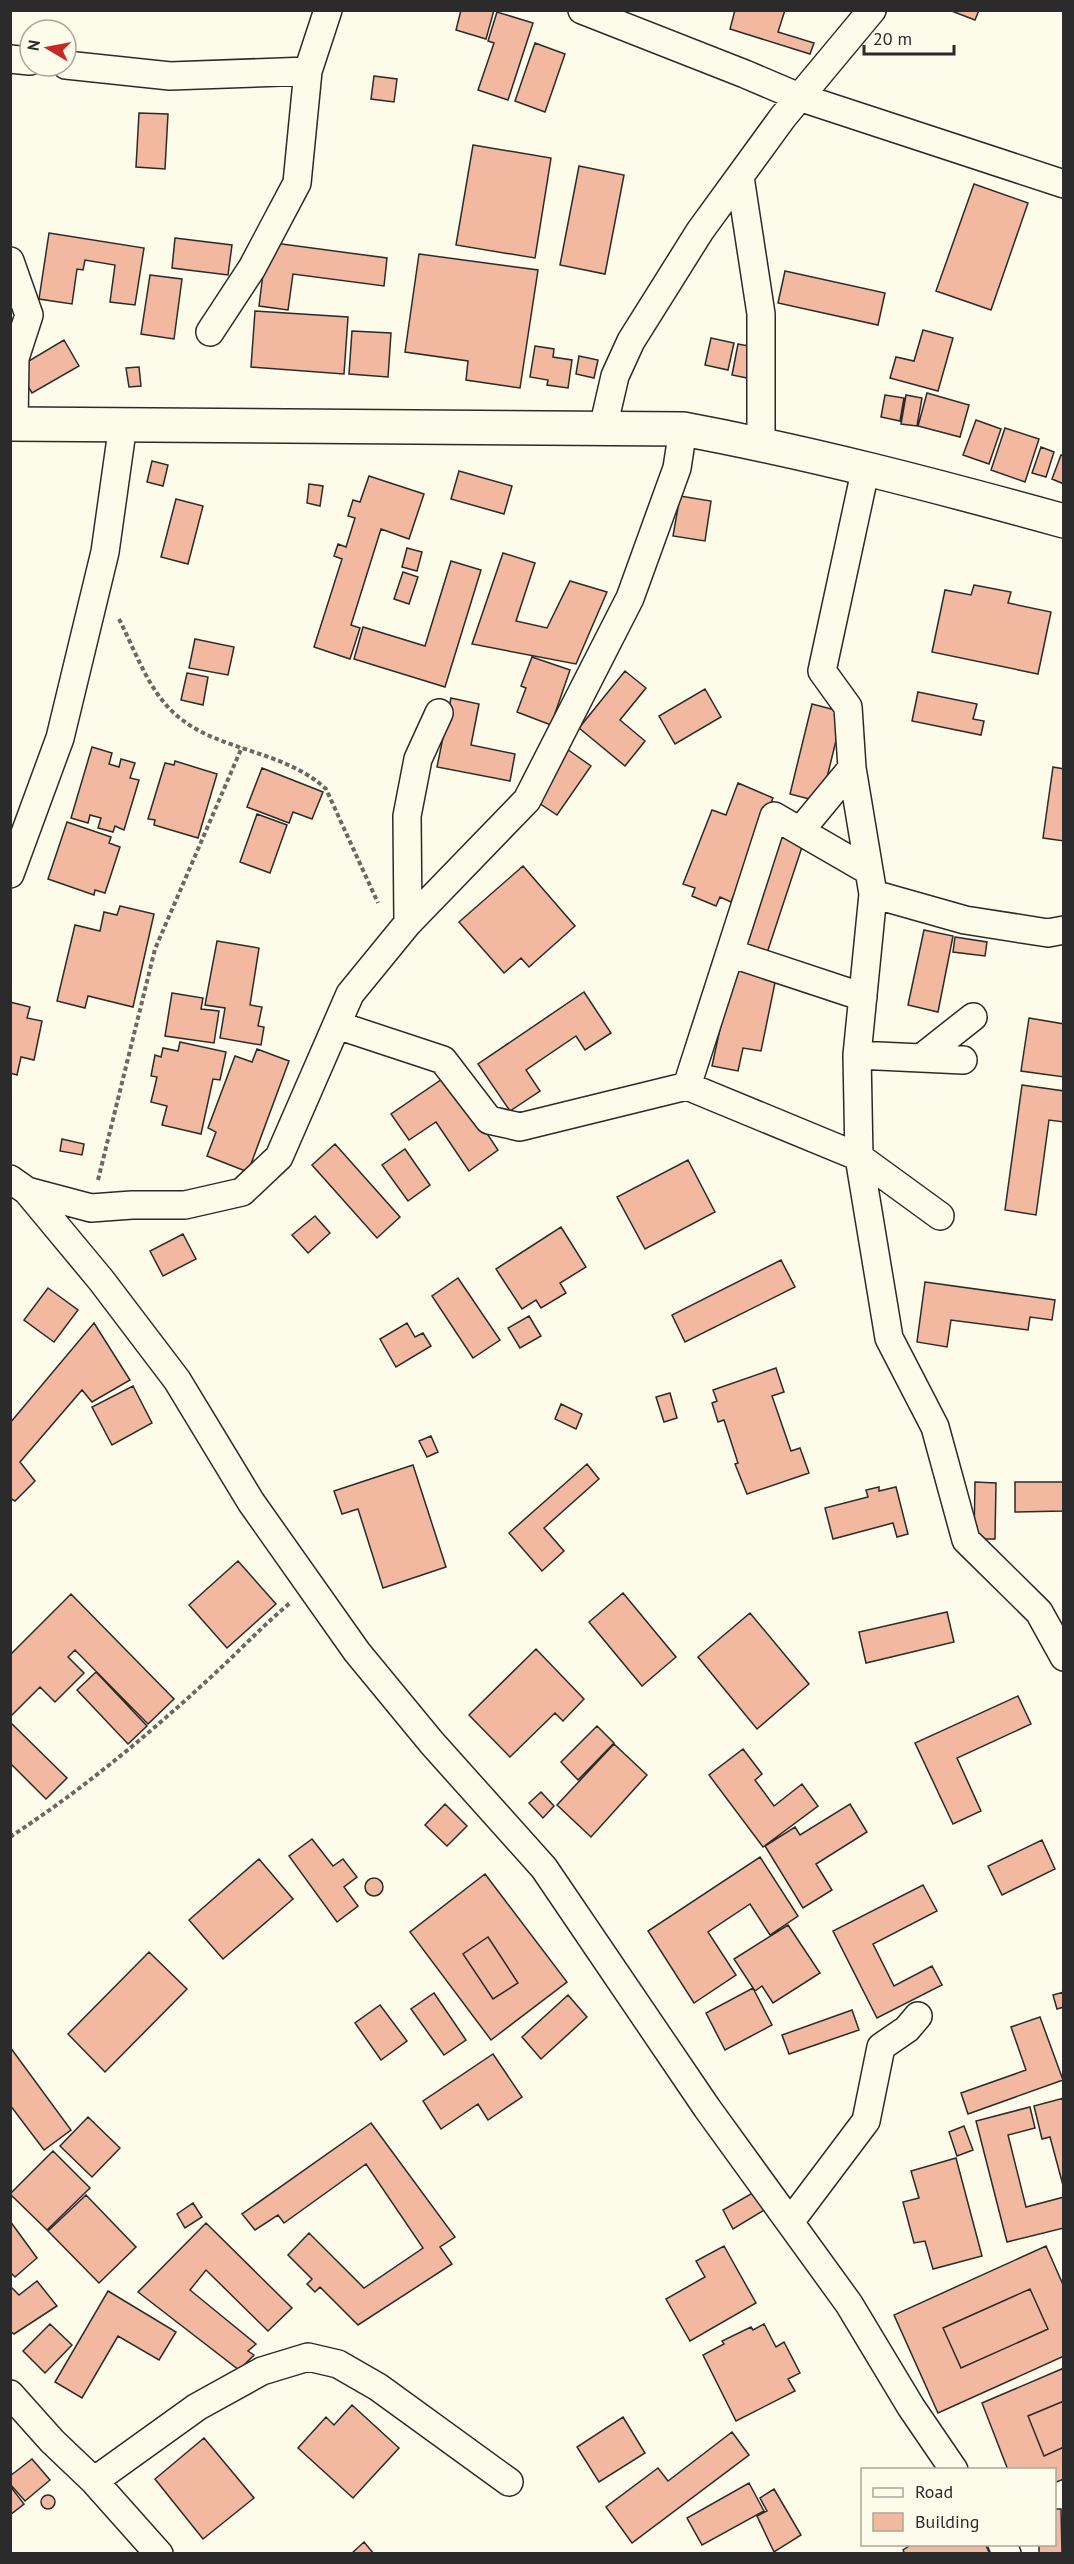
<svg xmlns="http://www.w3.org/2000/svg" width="1074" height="2564" font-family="'PT Sans',sans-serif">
  <rect width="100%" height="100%" fill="#fdfbea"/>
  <path fill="#f2b8a0" stroke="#2b2b2b" stroke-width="1.5" fill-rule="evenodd" d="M461,10H494L486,39L456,30Z
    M735,10H785L778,32L814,43L810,54L730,29Z
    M949,10H979L975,20Z
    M497,12L533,23L508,100L478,90L494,43L488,41Z
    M535,43L565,54L545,112L515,101Z
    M374,76L397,79L394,102L371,99Z
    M139,113L168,114L165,169L136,167Z
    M473,145L551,158L535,258L456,245Z
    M579,166L624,175L605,274L560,265Z
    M974,184L1028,203L991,310L936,291Z
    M49,233L144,248L135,305L110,302L115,265L85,260L83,270L77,269L72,304L39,299Z
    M175,238L232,245L228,275L172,268Z
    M267,242L387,258L384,286L293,274L288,310L259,306Z
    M419,254L538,270L520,388L466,380L468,361L405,352Z
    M785,271L885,293L878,325L778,303Z
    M150,275L182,279L174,339L141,334Z
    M255,311L348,317L344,374L251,367Z
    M923,330L953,338L938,391L890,378L896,357L914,361Z
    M352,331L391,333L388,377L349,374Z
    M711,338L734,343L728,370L705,365Z
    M64,340L79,366L32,393L17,368Z
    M738,344L759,348L752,379L732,375Z
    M535,346L554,349L553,357L572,360L568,388L547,385L548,380L530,377Z
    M579,356L598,360L594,378L576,374Z
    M139,367L141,386L129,387L126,368Z
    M927,393L969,405L960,437L918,426Z
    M885,395L904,398L900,421L881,417Z
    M906,395L922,398L917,426L901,424Z
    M976,420L1001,429L989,464L963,455Z
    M1005,428L1039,439L1025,482L991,470Z
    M1041,447L1054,452L1046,477L1032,473Z
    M1061,455L1064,456V484L1052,479Z
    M152,461L168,465L163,486L147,482Z
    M459,471L512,486L504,514L451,499Z
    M369,476L424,494L409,539L381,529L351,625L360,628L350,659L314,647L342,559L334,556L338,544L346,547L355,518L348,516L353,500L360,502Z
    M309,484L323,486L320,506L307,503Z
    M680,496L711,501L705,541L673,536Z
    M176,499L203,506L188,564L161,557Z
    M407,548L422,552L417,571L402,567Z
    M503,553L535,563L516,621L547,628L570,581L607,592L576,664L472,644Z
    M451,561L481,570L445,687L354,659L363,627L425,646Z
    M403,572L418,577L409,604L394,599Z
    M974,585L1011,592L1008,603L1051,612L1038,674L932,652L945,590L971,595Z
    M195,639L234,647L228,675L189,668Z
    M532,657L570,670L551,725L517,712L526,688L521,686Z
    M625,671L646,688L620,720L645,741L625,766L579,728Z
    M187,673L208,677L203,705L181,700Z
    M705,689L721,717L675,744L659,716Z
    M918,692L977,704L973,719L984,721L981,735L912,721Z
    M451,698L479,704L471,745L515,754L510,781L437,767Z
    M812,704L843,712L821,802L790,794Z
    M92,747L112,753L109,764L119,767L121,759L135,763L130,778L139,780L124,830L115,826L113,832L98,828L101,818L90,815L88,823L71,818Z
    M567,749L591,766L557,815L533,799Z
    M175,761L217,774L198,838L154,825L155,820L148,819L165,763L174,765Z
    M1053,767L1064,769V841L1043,838Z
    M262,768L323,792L312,819L293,812L289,823L247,807Z
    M738,783L773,798L731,902L720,897L716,906L692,896L695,888L683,884L712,810L726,815Z
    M257,814L287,825L270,873L240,862Z
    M67,822L111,837L109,843L120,847L105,893L95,890L94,895L48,879Z
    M773,834L803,844L766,956L736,946Z
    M523,866L575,926L529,967L521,958L504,973L459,922Z
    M120,906L154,914L133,1007L88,996L85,1008L57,1001L75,925L100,931L104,912L117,915Z
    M924,930L953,936L938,1012L908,1005Z
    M955,937L987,942L985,956L953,952Z
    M217,941L259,948L250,1005L262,1007L258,1026L264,1027L261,1045L220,1038L225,1008L205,1005Z
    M734,964L777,973L761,1051L743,1048L738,1071L712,1066Z
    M584,992L611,1033L585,1050L576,1036L526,1070L540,1091L510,1111L478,1064Z
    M172,993L203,998L201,1009L219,1011L214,1043L165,1036Z
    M10,1002L30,1007L27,1018L42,1021L34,1060L21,1057L17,1075L10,1073Z
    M1029,1018L1064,1024V1077L1021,1071Z
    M180,1042L226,1052L220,1080L213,1079L201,1134L162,1125L167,1106L151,1102L157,1077L151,1076L155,1055L161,1057L163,1048L178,1051Z
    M257,1049L289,1061L248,1172L207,1156L216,1132L208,1128L235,1056L252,1062Z
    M448,1075L498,1150L469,1171L436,1122L409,1140L391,1114Z
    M1022,1085L1064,1091V1122L1049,1120L1036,1215L1005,1210Z
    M62,1139L84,1144L82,1155L60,1151Z
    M335,1144L400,1217L377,1238L312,1165Z
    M405,1149L430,1185L408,1201L382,1165Z
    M688,1160L715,1212L645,1249L617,1197Z
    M315,1216L330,1233L308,1253L292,1235Z
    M561,1227L586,1267L560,1283L566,1293L541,1308L536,1300L522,1309L496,1269Z
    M183,1234L196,1259L163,1276L150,1251Z
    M781,1260L795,1287L685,1342L672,1315Z
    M458,1278L500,1340L473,1358L432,1296Z
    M925,1282L1055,1300L1052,1320L1030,1317L1028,1330L951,1320L947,1347L917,1342Z
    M48,1288L78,1310L54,1342L24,1320Z
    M529,1316L541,1336L520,1348L508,1328Z
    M94,1323L130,1380L92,1402L82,1390L20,1462L35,1481L15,1501L10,1498V1423Z
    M407,1323L415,1337L423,1333L431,1346L396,1367L380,1339Z
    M776,1368L784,1392L772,1396L791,1451L800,1448L809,1473L747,1494L735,1464L738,1463L724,1420L718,1422L712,1403L717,1401L713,1390Z
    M133,1386L152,1423L112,1445L92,1407Z
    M670,1393L677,1418L664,1422L656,1397Z
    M561,1404L582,1414L576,1429L555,1419Z
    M431,1436L438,1452L427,1457L419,1441Z
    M587,1464L599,1479L544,1528L564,1551L542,1571L509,1533Z
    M413,1465L446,1567L383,1588L358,1509L342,1514L334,1491Z
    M975,1482L996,1483L995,1539H974Z
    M1015,1482H1064V1511L1015,1512Z
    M879,1487V1491L896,1487L908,1534L897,1537L893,1523L833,1539L825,1508L868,1497L866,1490Z
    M238,1561L276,1604L227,1648L189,1605Z
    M623,1593L676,1657L642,1686L589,1622Z
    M71,1594L174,1699L148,1724L75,1650L68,1657L84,1673L55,1702L40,1687L10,1717V1655Z
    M947,1612L954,1642L866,1663L859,1632Z
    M750,1613L809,1684L757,1729L698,1657Z
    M536,1649L584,1699L563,1721L555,1713L510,1757L469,1715Z
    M96,1672L147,1726L128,1744L77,1690Z
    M1018,1696L1031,1724L957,1758L981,1811L953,1824L915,1743Z
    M10,1722L67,1778L46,1799L10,1763Z
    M597,1726L614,1743L578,1780L561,1762Z
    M614,1744L647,1775L591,1837L557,1805Z
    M743,1749L762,1774L755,1780L774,1806L802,1784L818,1806L763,1847L709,1775Z
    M541,1792L554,1806L543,1818L529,1803Z
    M445,1804L467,1826L447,1846L425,1825Z
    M850,1804L867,1832L816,1864L832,1890L803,1908L765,1846L795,1827L800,1835Z
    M312,1839L333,1866L343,1859L357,1877L344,1887L358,1906L337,1922L289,1856Z
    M1042,1840L1055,1869L1002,1895L988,1866Z
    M760,1857L798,1916L770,1935L750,1904L708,1932L736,1975L694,2003L648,1931Z
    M259,1859L293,1899L223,1959L189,1920Z
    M485,1874L567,1982L491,2040L410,1932ZM488,1937L518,1983L493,1999L463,1954Z
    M365 1887a9 9 0 1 1 18 0a9 9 0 1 1-18 0Z
    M923,1885L937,1911L873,1944L894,1986L932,1966L942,1985L877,2018L833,1931Z
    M788,1925L820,1973L773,2003L762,1986L755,1991L734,1959Z
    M488,1937L518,1983L493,1999L463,1954Z
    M149,1952L187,1989L105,2072L68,2034Z
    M753,1988L772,2025L725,2050L706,2013Z
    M1064,1992V2007L1057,2009L1053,1995Z
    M434,1993L466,2040L444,2055L411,2009Z
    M568,1995L587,2017L541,2059L522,2037Z
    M380,2005L407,2041L381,2060L355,2023Z
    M852,2010L859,2030L789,2054L782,2035Z
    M1040,2017L1063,2080L968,2114L961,2093L1026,2070L1011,2027Z
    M10,2047L71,2130L44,2150L10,2105Z
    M493,2054L522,2097L488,2120L478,2104L441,2129L423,2101Z
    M1064,2098V2189L1050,2137L1042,2139L1034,2106Z
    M1030,2107L1035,2128L1008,2135L1026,2207L1064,2197V2228L1007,2242L976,2121Z
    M88,2117L120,2148L92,2177L60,2146Z
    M371,2123L455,2237L440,2247L452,2264L358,2325L320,2287L315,2292L307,2284L312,2279L288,2255L309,2233L364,2288L423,2248L366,2164L284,2223L278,2215L255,2230L242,2214Z
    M964,2126L973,2150L957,2156L949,2132Z
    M53,2151L90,2188L47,2230L10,2194Z
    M956,2158L982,2256L933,2269L925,2241L914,2243L903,2202L919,2198L911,2171Z
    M756,2191L766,2209L733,2229L723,2210Z
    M86,2195L136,2247L99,2283L48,2231Z
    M193,2203L202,2217L185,2228L177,2214Z
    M10,2221L37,2258L15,2277L10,2272Z
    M206,2223L292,2308L268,2331L206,2270L190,2290L256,2344L248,2351L254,2355L239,2370L138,2292Z
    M724,2246L756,2303L690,2341L666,2299L705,2277L696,2261Z
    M1046,2246L1064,2287V2356L938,2413L894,2315ZM1030,2289L1048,2329L961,2368L943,2328Z
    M37,2281L57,2306L14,2334L10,2331V2286L19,2295Z
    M1030,2289L1048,2329L961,2368L943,2328Z
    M108,2291L176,2332L159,2360L118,2336L82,2398L55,2382Z
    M50,2324L72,2345L45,2373L23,2351Z
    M764,2324L776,2347L784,2342L800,2373L788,2379L795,2391L736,2421L703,2355L724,2344L722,2341L751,2327L753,2330Z
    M1064,2368V2401L1028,2416L1044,2456L1064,2447V2479L1054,2483V2470H1008L982,2403Z
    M1064,2401V2447L1044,2456L1028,2416Z
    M352,2405L399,2448L353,2498L298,2448L326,2417L334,2425Z
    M623,2417L645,2453L599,2482L577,2447Z
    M732,2432L749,2455L632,2543L606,2507L658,2468L668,2481Z
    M204,2438L254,2498L203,2539L155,2479Z
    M32,2459L50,2480L25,2501L10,2484V2476Z
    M749,2483L764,2511L702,2545L687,2518Z
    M10,2486L24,2504L10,2515Z
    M774,2489L801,2535L774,2552L757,2516L767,2511L760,2498Z
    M41 2502a7 7 0 1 1 14 0a7 7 0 1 1-14 0Z
    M1054,2509H1061L1062,2554H1039V2544H1054Z
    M364,2542L374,2554H351Z
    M912,2544H985L990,2554H905L903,2550Z"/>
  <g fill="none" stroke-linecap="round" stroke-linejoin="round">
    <defs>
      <path id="minor" d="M582,10L745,74L799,97L1064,184
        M10,59L30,61
        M66,65L170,76L308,71L328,10
        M740,177L761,314V443
        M10,261L29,315L15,358L14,424
        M210,332L252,268L297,183L308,71
        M603,428L615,376L631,341L700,231L783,117L872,10
        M866,467L822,671L848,707L852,768L873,894L857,1055L859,1157L889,1338L935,1427L966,1540L1039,1612L1064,1657
        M800,831L852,768
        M10,874L60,738L105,552L123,424
        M873,894L965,920L1048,933L1064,930
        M408,923L407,816L418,759L439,713
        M730,953L863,997
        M337,1025L443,1060L489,1120L520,1127L687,1086L859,1157L940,1216
        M857,1055L963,1060
        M921,1058L973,1017
        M687,1086L774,816L869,871
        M10,1179L27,1191L101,1280L177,1380L251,1502L357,1652L432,1743L544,1868L707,2108L849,2304L911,2407L954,2470
        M27,1191L91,1208L132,1205H185L242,1192L279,1157L350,994L408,923L527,800L630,598L677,468L683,429
        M790,2222L866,2121L881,2047L907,2029L918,2016
        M10,2394L52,2441L94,2481L159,2554
        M94,2481L197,2407L262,2371L308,2357L338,2364L378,2387L509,2482
        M1002,2544L1007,2554"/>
      <path id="tertiary" d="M10,424L683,429C812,453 937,486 1064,521"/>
    </defs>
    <use href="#minor" stroke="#2b2b2b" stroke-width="30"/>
    <use href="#tertiary" stroke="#2b2b2b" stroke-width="36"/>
    <path stroke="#6a6964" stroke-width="4" stroke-dasharray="4.5 3" stroke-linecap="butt" d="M119,619C135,650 148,690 175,714C217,752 283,749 326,789L378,903
      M98,1180L155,949L242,747
      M10,1837C88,1786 159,1726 227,1662C248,1642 267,1622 290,1603"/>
    <use href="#minor" stroke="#fdfbea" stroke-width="27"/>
    <use href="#tertiary" stroke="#fdfbea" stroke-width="33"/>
  </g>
  <rect width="1074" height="2564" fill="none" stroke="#2b2b2b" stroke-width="24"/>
  <rect x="861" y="2468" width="195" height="78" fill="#fdfbea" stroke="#a9a89e" stroke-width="1.5"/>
  <rect x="873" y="2488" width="30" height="9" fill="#fdfbea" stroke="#a9a89e" stroke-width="1.5"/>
  <text x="915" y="2498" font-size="18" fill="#2b2b2b">Road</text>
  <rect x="873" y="2513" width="30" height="18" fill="#f2b8a0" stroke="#a9a89e" stroke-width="1.5"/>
  <text x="915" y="2528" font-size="18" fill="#2b2b2b">Building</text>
  <g transform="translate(48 48) rotate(280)"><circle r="28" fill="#fdfbea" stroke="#a9a89e" stroke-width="1.5"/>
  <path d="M0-4.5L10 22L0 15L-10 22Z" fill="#c62828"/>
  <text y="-9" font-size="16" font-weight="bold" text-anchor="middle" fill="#2b2b2b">N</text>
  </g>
  <path d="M864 45v9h90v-9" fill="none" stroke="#2b2b2b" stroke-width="3"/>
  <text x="873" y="45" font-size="18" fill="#2b2b2b" stroke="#fdfbea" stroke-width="4.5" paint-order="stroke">20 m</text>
</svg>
